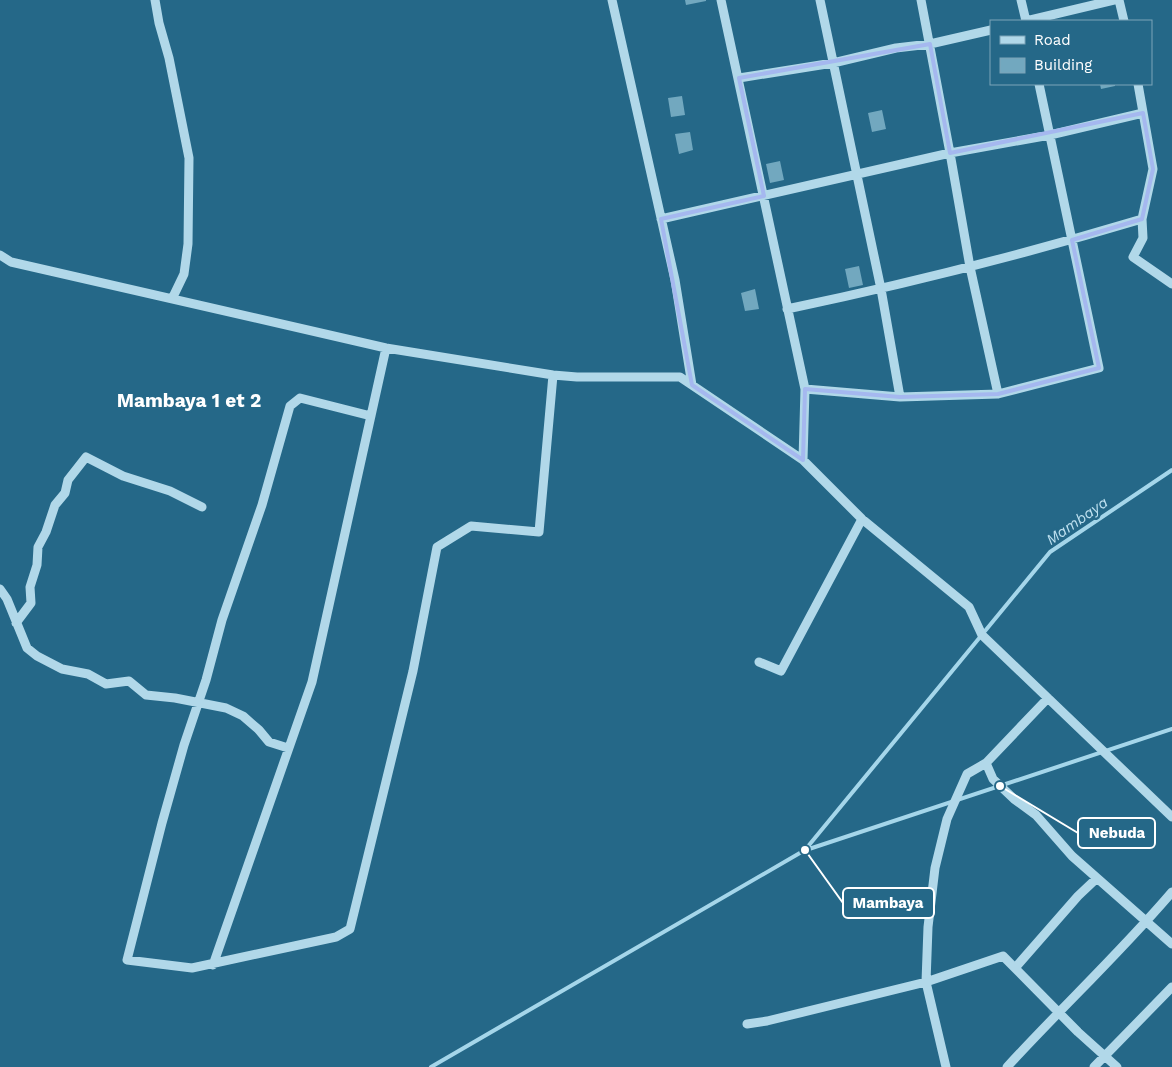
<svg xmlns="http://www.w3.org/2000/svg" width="1172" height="1067" font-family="'Work Sans',sans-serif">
  <rect width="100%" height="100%" fill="#256888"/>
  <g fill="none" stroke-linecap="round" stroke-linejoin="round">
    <path stroke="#a5d6ea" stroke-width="4" d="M806,850L1172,729
      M431,1067L805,850L1050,552L1172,470"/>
  </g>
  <path fill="#72a8bf" d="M685,0H706V1L686,5Z
    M1100,84H1115V86L1101,89Z
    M682,96L685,115L671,117L668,98Z
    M882,110L886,129L872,132L868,113Z
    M690,132L693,150L679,154L675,134Z
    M780,161L784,180L770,183L766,164Z
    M859,266L863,285L849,288L845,269Z
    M755,289L759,309L745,311L741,293Z"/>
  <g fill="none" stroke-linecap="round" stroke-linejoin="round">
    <path stroke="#b1d8e9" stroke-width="9" d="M155,0L159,23L169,58L189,158L188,244L184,274L172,299
      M612,0L675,280L692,385
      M721,0L805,389L803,460
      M820,0L881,289L900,397
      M921,0L950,153L970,267L998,394
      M1021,0L1026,21
      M1119,0L1124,21
      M1026,21L1114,0
      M739,78L833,63L896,48L930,44L991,30
      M661,219L950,153L1050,135L1143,113
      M1142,219L1143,238L1133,257L1172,284
      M0,255L11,262L386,348L553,375L577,377H680L803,460L862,519L969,607L982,635L1172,817
      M787,309C907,284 1025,254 1142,219L1153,169L1138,84
      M805,389L900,397L998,394L1099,368L1039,84
      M371,416L300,398L290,406L262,505L222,620L206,680L184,745L162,823L127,960L192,968L336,937L350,929L413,671L437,547L471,526L539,532L553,375
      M0,589L7,599L27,648L37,656L62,669L88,674L106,684L129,681L146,695L175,698L226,708L243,716L259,730L269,742L288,748
      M16,623L31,603L30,587L37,565L38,547L46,532L55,505L65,493L68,480L86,457L123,476L170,491L202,507
      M759,662L781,671L862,519
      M986,763L993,779L1014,799L1036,815L1072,856L1172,944
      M213,965L312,682L386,348
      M1015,968L1078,896L1096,879
      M747,1024L767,1021L926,982L1003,956L1078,1032L1117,1067
      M946,1067L926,982L928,927L935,868L947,819L967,774L986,763L1048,698
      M1007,1067C1061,1008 1120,953 1172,892
      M1094,1067L1172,987"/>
  </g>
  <path fill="none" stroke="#a5b8ef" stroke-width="4" stroke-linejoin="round" d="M930,44L950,153L1143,113L1153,169L1142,219L1072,240L1099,368L998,394L900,397L805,389L803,460L692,385L661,219L764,196L739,78Z"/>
  <g text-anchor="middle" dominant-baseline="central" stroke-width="5" stroke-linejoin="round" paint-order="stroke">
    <g font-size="15" font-style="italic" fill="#c0e2f1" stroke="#256888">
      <text transform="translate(1077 521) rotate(-35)">Mambaya</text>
    </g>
    <g font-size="19" font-weight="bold" fill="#fff" stroke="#256888">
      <text x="189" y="400">Mambaya 1 et 2</text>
    </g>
  </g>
  <path fill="none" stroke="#fff" stroke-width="2" d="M1000 786L1078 833M805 850L843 903"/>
  <g fill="#fff" stroke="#256888" stroke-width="2">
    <circle cx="1000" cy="786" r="5"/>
    <circle cx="805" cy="850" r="5"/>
  </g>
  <g fill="#256888" stroke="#fff" stroke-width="2">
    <rect x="1078" y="818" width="77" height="30" rx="5"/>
    <rect x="843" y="888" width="91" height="30" rx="5"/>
  </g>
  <g font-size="15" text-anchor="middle" font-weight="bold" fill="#fff">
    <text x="1117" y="838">Nebuda</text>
    <text x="888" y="908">Mambaya</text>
  </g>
  <rect x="990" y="20" width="162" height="65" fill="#256888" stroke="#7ca4b8"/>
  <rect x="1000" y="36" width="25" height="8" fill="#b1d8e9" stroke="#7ca4b8"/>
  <text x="1034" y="45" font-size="15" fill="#ffffff">Road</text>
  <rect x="1000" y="58" width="25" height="15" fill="#72a8bf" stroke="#7ca4b8"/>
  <text x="1034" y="70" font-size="15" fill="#ffffff">Building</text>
</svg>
